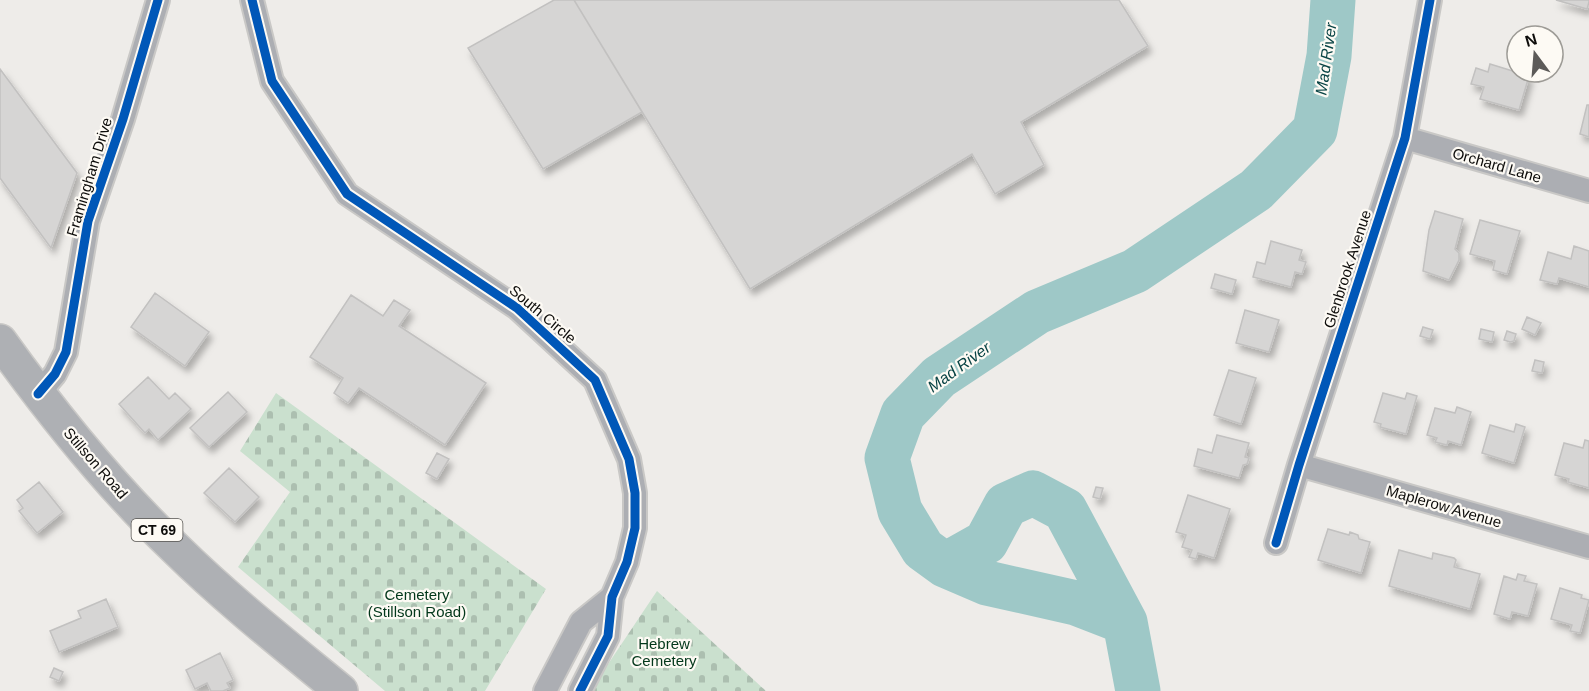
<svg xmlns="http://www.w3.org/2000/svg" width="1589" height="691" font-family="Helvetica,sans-serif">
  <defs>
    <pattern id="cemetery-stones" width="16" height="16" patternUnits="userSpaceOnUse" patternTransform="scale(1.5)"><rect width="16" height="16" fill="#cae0ce"/><path d="M2 7V4a2 2 0 0 1 4 0v3zM10 15v-3a2 2 0 0 1 4 0v3z" fill="#acbfb0"/></pattern>
    <filter id="shadow"><feDropShadow dx="3.5" dy="6" stdDeviation="3" flood-color="#0004"/></filter>
  </defs>
  <rect width="100%" height="100%" fill="#eeece9"/>
  <path fill="url(#cemetery-stones)" d="M276,393L546,589L485,691H385L238,567L290,492L240,451Z
    M657,591L766,691H590Z"/>
  <g fill="none" stroke-linecap="round" stroke-linejoin="round">
    <path stroke="#9ec8c7" stroke-width="45" d="M945,565L987,583L1076,603L1125,622
      M1138,691L1125,622L1065,510L1033,493L1006,505L986,542L945,565L923,549L900,511L887,458L903,414L939,377L1037,312L1135,271L1256,190L1315,130L1329,56L1333,0"/>
  </g>
  <path fill="#d6d5d4" stroke="#c2c1c0" stroke-width="1.5" filter="url(#shadow)" d="M554,0H574L642,112L543,169L468,48Z
    M574,0H1119L1148,46L1021,122L1044,165L995,194L972,154L750,289Z
    M1556,0H1589V2L1587,9Z
    M1490,64L1529,76L1519,110L1480,99L1484,87L1471,84L1476,68L1488,72Z
    M0,69L77,173L51,248L0,178Z
    M1587,105H1589V137L1580,134Z
    M1435,211L1463,219L1455,249L1459,253V260L1449,280L1423,271L1429,230Z
    M1480,220L1520,231L1507,274L1493,270L1495,261L1470,254Z
    M1271,241L1302,250L1299,260L1306,262L1302,274L1295,272L1291,287L1253,277L1257,262L1265,264Z
    M1574,246L1589,251V287L1559,278L1557,284L1540,280L1548,252L1571,259Z
    M1215,274L1236,280L1232,294L1211,288Z
    M155,293L209,332L185,366L131,327Z
    M351,295L383,316L394,300L410,310L399,326L486,383L445,445L359,388L348,403L334,393L343,378L310,357Z
    M1245,310L1279,320L1269,352L1236,343Z
    M1527,317L1541,323L1535,335L1522,329Z
    M1423,327L1433,330L1430,339L1420,336Z
    M1481,329L1494,332L1492,342L1479,339Z
    M1507,331L1516,334L1514,341L1510,342L1504,340Z
    M1535,360L1544,362L1542,373L1532,371Z
    M1229,370L1256,378L1241,424L1214,415Z
    M148,377L169,399L175,393L191,409L158,440L149,429L145,433L119,404Z
    M228,392L247,412L209,447L190,428Z
    M1383,393L1405,399L1407,393L1417,396L1406,434L1380,427L1381,424L1374,422Z
    M1457,407L1471,412L1461,445L1448,441L1447,445L1435,442L1437,438L1427,435L1435,408L1455,413Z
    M1516,424L1525,427L1514,463L1482,453L1490,425L1514,432Z
    M1217,435L1249,443L1245,457L1249,458L1247,464L1243,465L1239,478L1194,466L1198,449L1212,453Z
    M1585,440L1589,441V488L1568,482L1569,479L1555,475L1564,443L1583,448Z
    M437,453L449,459L437,479L426,473Z
    M229,468L259,497L235,522L204,493Z
    M39,482L63,512L37,533L19,511L23,508L17,500Z
    M1096,487L1103,488L1100,499L1093,497Z
    M1188,495L1230,509L1214,558L1198,553L1196,559L1189,557L1192,550L1182,547L1186,535L1176,532Z
    M1328,529L1349,535L1350,532L1358,535L1359,539L1370,542L1361,573L1318,560Z
    M1399,550L1432,559L1433,553L1454,558L1456,560L1454,567L1480,574L1470,609L1389,586Z
    M1518,574L1526,576L1524,581L1537,584L1528,616L1512,612L1510,619L1494,614L1504,576L1516,580Z
    M1560,588L1582,595L1581,598L1589,600L1580,633L1570,631L1572,625L1551,619Z
    M106,599L118,627L59,652L50,631L81,618L78,611Z
    M220,653L233,680L227,683L230,688L223,691H211L207,683L195,689L186,670Z
    M54,668L63,672L59,681L50,677Z"/>
  <g fill="none" stroke-linecap="round" stroke-linejoin="round">
    <defs>
      <path id="minor" d="M252,0L272,81L347,194L517,308L595,380L629,459L635,493V528L627,562L612,597L608,636L580,691
        M1405,138L1589,191
        M38,394L55,374L66,352L88,221L123,119L158,0
        M1299,465L1589,547
        M1276,543L1299,465L1405,138L1430,0
        M545,691L581,622L612,597"/>
      <path id="primary" d="M0,341C53,415 110,486 176,549C228,600 285,645 341,691"/>
    </defs>
    <use href="#minor" stroke="#c9c8c6" stroke-width="26"/>
    <use href="#primary" stroke="#c9c8c6" stroke-width="36"/>
    <use href="#minor" stroke="#acaeb3" stroke-width="22"/>
    <use href="#primary" stroke="#aeb0b4" stroke-width="33"/>
    <defs>
      <path id="cycleway" d="M252,0L272,81L347,194L517,308L595,380L629,459L635,493V528L627,562L612,597L608,636L580,691
        M38,394L55,374L66,352L88,221L123,119L158,0
        M1276,543L1299,465L1405,138L1430,0"/>
    </defs>
    <use href="#cycleway" stroke="#fdfaf4" stroke-width="13"/>
    <use href="#cycleway" stroke="#0057b8" stroke-width="9"/>
  </g>
  <g text-anchor="middle" dominant-baseline="central" stroke-width="4.5" stroke-linejoin="round" paint-order="stroke">
    <rect fill="#fdfaf4" stroke="#555350" stroke-width="1.5" x="131.5" y="519" width="51" height="22" rx="4.5"/>
    <g font-size="14" font-weight="bold" fill="#0d0c0a">
      <text x="157" y="530">CT 69</text>
    </g>
    <g font-size="15" fill="#0d0c0a" stroke="#fdfaf4">
      <text transform="translate(1497 165) rotate(16)">Orchard Lane</text>
      <text transform="translate(89 177) rotate(-73)">Framingham Drive</text>
      <text transform="translate(1347 269) rotate(-72)">Glenbrook Avenue</text>
      <text transform="translate(543 314) rotate(40)">South Circle</text>
      <text transform="translate(96 463) rotate(49)">Stillson Road</text>
      <text transform="translate(1444 506) rotate(16)">Maplerow Avenue</text>
    </g>
    <g font-size="15" fill="#02371a" stroke="#fdfaf4">
      <text x="417" y="594">Cemetery<tspan x="417" dy="17">(Stillson Road)</tspan></text>
      <text x="664" y="643">Hebrew<tspan x="664" dy="17">Cemetery</tspan></text>
    </g>
    <g font-size="16" font-style="italic" fill="#084344" stroke="#fdfaf4">
      <text transform="translate(1326 59) rotate(-82)">Mad River</text>
      <text transform="translate(959 367) rotate(-36)">Mad River</text>
    </g>
  </g>
  <g transform="translate(1535 54) rotate(344)"><circle r="28" fill="#fdfaf4" stroke="#9d9b96" stroke-width="1.5"/>
  <path d="M0-4.5L10 22L0 15L-10 22Z" fill="#5c5a58"/>
  <text y="-9" font-size="16" font-weight="bold" text-anchor="middle" fill="#0d0c0a">N</text>
  </g>
</svg>
